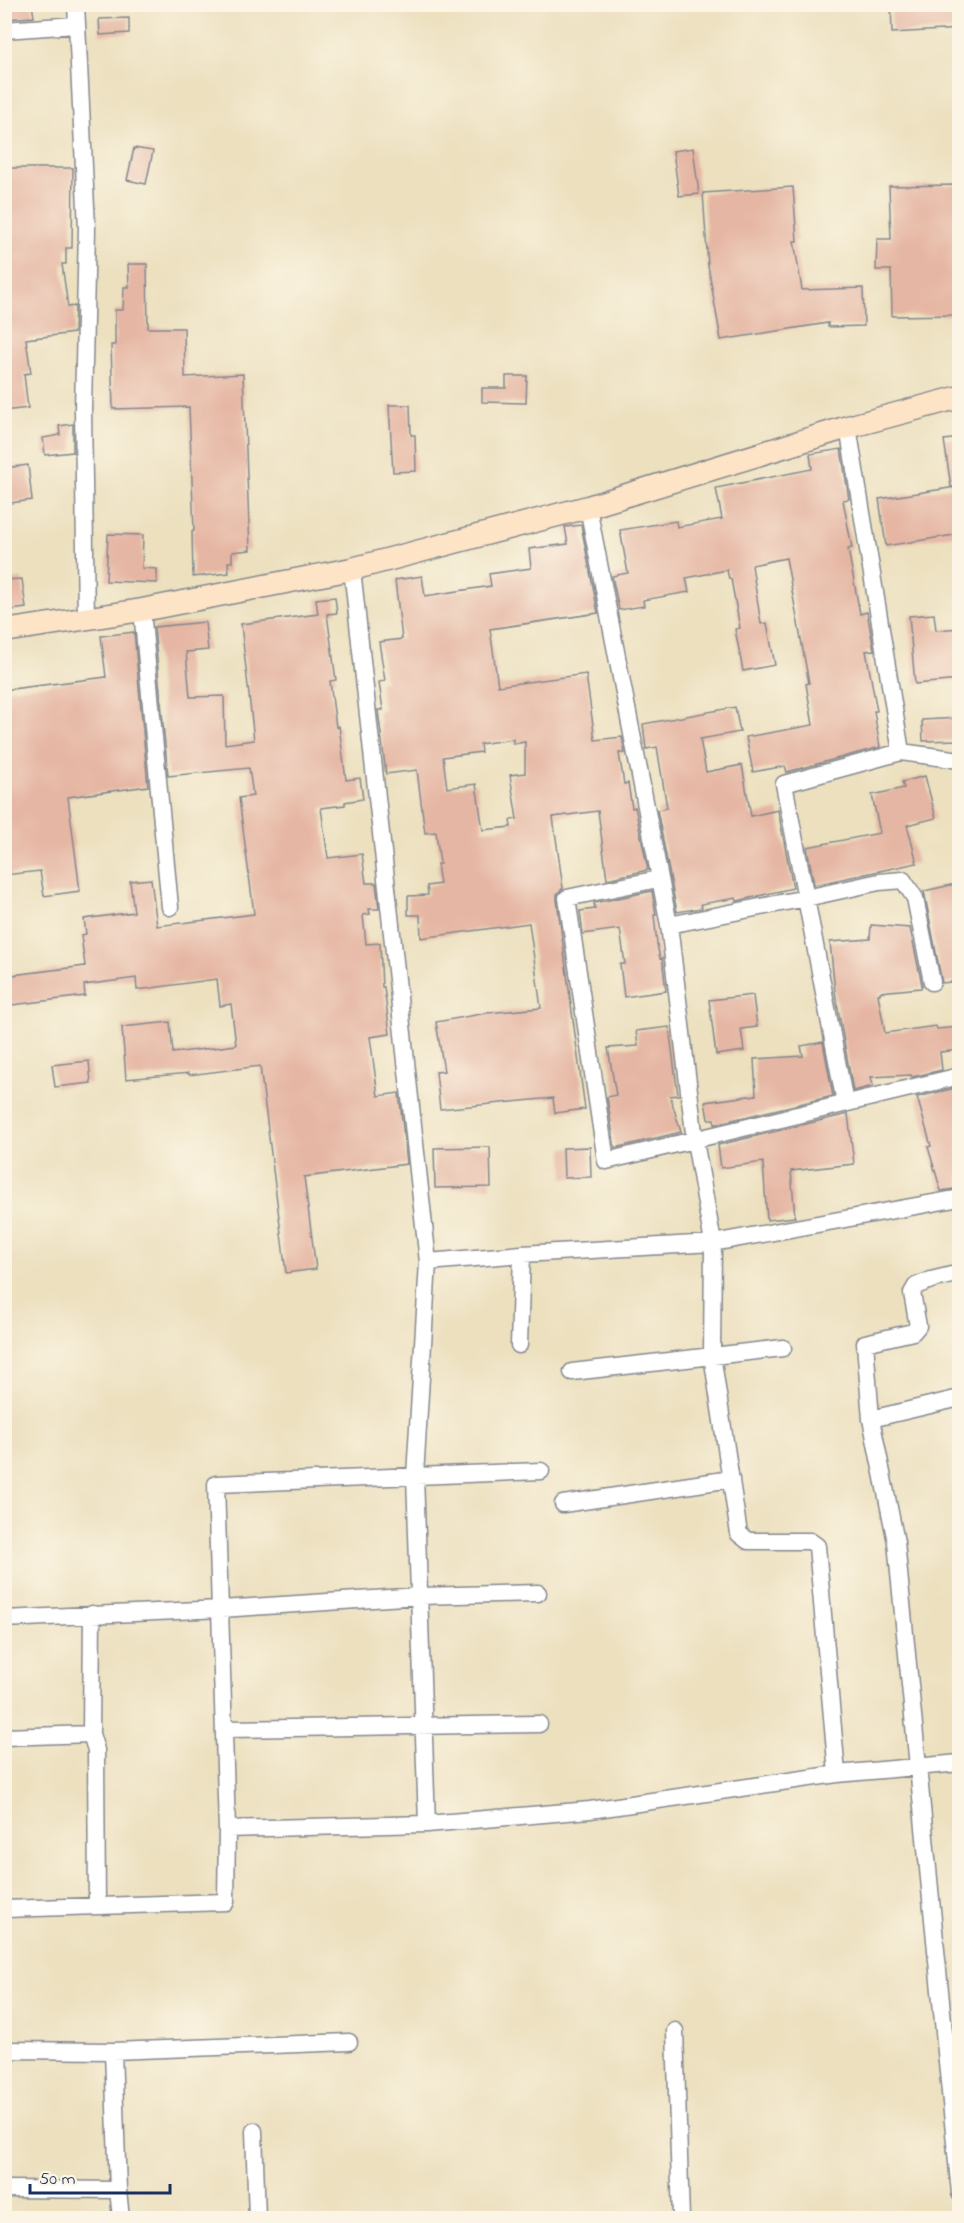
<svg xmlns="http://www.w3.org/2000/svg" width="964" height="2223" font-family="'Indie Flower',sans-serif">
  <rect width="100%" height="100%" fill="#fcf5e5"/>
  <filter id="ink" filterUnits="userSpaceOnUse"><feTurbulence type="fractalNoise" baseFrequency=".0167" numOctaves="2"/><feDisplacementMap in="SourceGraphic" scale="12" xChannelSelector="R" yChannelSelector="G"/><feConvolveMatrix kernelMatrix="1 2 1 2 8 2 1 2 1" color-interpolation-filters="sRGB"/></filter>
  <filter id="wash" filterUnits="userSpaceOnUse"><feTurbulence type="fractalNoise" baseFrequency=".008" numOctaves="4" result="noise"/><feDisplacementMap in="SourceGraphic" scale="24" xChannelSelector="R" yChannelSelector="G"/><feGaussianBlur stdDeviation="1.35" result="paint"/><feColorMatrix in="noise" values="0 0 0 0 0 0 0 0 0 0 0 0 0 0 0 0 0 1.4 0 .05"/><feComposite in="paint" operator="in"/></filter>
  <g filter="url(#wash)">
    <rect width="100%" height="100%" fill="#ece0bf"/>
    <g id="blocks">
      <path fill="#e5b6a3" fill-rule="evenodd" d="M4,4H32L34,17L4,19Z
        M891,4H960V29L892,33Z
        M129,18V33L100,35L99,19Z
        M134,148L153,151L146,184L127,180Z
        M693,148L699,194L679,196L673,151Z
        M4,168H73L72,248H66V264H62L68,307L75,306L74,333L26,339L31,373L24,374L28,408L4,411Z
        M959,185L960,315L892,316L891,270H876L877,239H891L889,186Z
        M793,187L797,241H794L802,290L863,288L864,326L828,327V323L721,340L708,266L703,193Z
        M128,264H147L148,328H184L185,377L243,374L250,550L232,552V562H228L229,573L193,577L192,531H194L189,407L113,409L111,345H115V310H123L124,287H129Z
        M506,376H527L526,403L482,402V388H506Z
        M389,405H410L411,435H415L416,471L393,472Z
        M73,424V452L45,455L43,438L60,435L59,426Z
        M960,438V534L886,546L879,499L956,487H951L944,440Z
        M841,449L849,499L843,500L852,548L848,549L860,614L867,612L874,650L866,651L877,711H874L880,747L787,772L785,766L753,772L746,737L813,725L806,684L809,683L786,558L752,565L761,624L767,623L775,665L743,671L735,629L740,628L731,579H729L727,570L686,578L689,592L643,600L644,606L619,610L612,576L628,573L620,530L676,521L677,527L722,519L716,488L812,469L810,454Z
        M28,465L32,500L4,504V468Z
        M581,525L598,613L490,629L498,686L586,674L595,740L622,737L625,753H619L624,784L628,783L632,808L635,807L648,870L607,879L598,811L553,817L563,888L557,894V900L585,1109L555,1113L553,1098L440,1109L436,1072L444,1071L436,1022L487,1013L541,1008L529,923L421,938L420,915H408V896L428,895L427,886L440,884L437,864H440L436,832L425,833L417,770L386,774L378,710H383L379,682L385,681L379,642L402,639L395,580L422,576L425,596L491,586L489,574L531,568L529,549L568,544L565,527ZM513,739V744L525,742V773L510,775L517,819L510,820L511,827L483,830L476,784L447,788L443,757L481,752L480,744Z
        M108,534L143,535L142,568L157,569V583L106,581Z
        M22,579L26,608L4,611V580Z
        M335,597L337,613L327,614L336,680L330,681L336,727L339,726L346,780L360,778L363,799L345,802V805L321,808L328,858L362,854L366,883H376L379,909H369L370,914L363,915L366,944L380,943L382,987H384L390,1034L370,1037L378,1096L399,1093L407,1164L304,1177L316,1269L286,1273L260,1066L189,1075V1073L126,1079L122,1027L170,1022L173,1053L236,1045L231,1004L220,1006L217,979L137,990L136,978L84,985L85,996L4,1006V976L85,966L81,935L86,934L84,919L134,912L130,881L151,879L157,926L254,914L239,798L253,796L249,768L168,776L154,627L205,622L208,650L186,652L190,697L224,696L225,744L254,740L241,624L318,614L316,599Z
        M934,614L936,630L960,628V680L915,684L909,616Z
        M134,632L148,786L68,797L80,891L44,896L40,871L4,875V690L106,677L101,636Z
        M735,707L740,732L700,739L706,772L742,765L751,816L778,810L793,888L737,901L736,898L701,904L702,908L677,912L657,810L667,808L657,747L646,749L643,724Z
        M960,718V740L923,741L922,720Z
        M925,776L936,818L907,825L917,863L814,885L807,847L880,833L872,795L904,788L902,782Z
        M960,883V981L942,983L924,891Z
        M652,891L656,915H654L657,944L660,959L662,958L666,991L624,997L620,964H625L620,929L583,934L580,911L595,909L594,903Z
        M871,925L910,928L922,985L921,988L880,992V994H878L885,1033L936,1026L937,1029L960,1027V1050L940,1052L942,1070L912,1077L911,1075L871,1077L873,1086L853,1091L835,992L830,942L870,939Z
        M753,995L757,1027L741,1029L744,1051L716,1055L709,1000Z
        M669,1027L678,1095L670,1096L681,1132L615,1148L607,1097L616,1095L608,1048L638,1046L636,1031Z
        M823,1042L833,1096L715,1124L714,1119H708L705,1102L756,1095L754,1059L803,1056L801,1046Z
        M89,1061L91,1083L55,1087L52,1065Z
        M960,1087V1188L941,1191L928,1147L931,1146L917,1097Z
        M848,1114L854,1164L791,1171L795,1217L767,1220L763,1162L721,1168L718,1145Z
        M490,1147L491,1187L435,1188L434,1148Z
        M590,1147L591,1177L564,1178L563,1148Z"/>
    </g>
  </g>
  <g filter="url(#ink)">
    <use href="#blocks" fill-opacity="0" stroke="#84888e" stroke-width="1.5"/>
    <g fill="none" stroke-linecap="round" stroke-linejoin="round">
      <defs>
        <path id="street" d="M76,4L87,228L83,410L86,620
          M4,30L76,25
          M848,427L901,752L960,760
          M588,507L669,925L695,1141L713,1243L712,1355L739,1534L748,1541H810L817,1546L837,1774L960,1763
          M352,569L428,1262L522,1254L713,1243L960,1198
          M142,610L170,907
          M658,879L567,898L606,1161L960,1076
          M669,925L806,898L784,784L901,752
          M845,1103L806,898L879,882L903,880L915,898L932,982
          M428,1262L415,1476L427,1824L590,1810L837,1774
          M960,1273L931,1280L916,1286L912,1293L918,1326L913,1332L865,1343L871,1419L960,1398
          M519,1345L522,1254
          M572,1372L783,1348
          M871,1419L896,1542L945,2042
          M563,1504L731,1479
          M92,1614L91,1734L96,1750L97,1906
          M4,1619L221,1609L419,1596L538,1593
          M224,1729L539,1724
          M4,1737L91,1734
          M427,1824L227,1829L216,1484L541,1471
          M4,1909L226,1902L227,1829
          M675,2031L681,2218
          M960,2040L945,2042L960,2193
          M4,2050L113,2051L118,2190L121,2218
          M113,2051L349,2042
          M254,2131L257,2218
          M4,2189L118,2190"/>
        <path id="secondary" d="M4,631L142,610L352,569L588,507L848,427L960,397"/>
      </defs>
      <use href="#street" stroke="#84888e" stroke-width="19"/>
      <use href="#secondary" stroke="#84888e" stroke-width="25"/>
      <use href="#street" stroke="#fff" stroke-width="16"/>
      <use href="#secondary" stroke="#fee4c6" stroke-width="22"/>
    </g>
  </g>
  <rect width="964" height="2223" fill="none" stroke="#fcf5e5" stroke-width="24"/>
  <path d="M30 2184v9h140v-9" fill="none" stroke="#1b2f5e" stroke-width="3"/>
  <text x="39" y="2184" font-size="18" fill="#1b2f5e" stroke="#fcf5e5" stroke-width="4.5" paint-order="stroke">50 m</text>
</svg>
